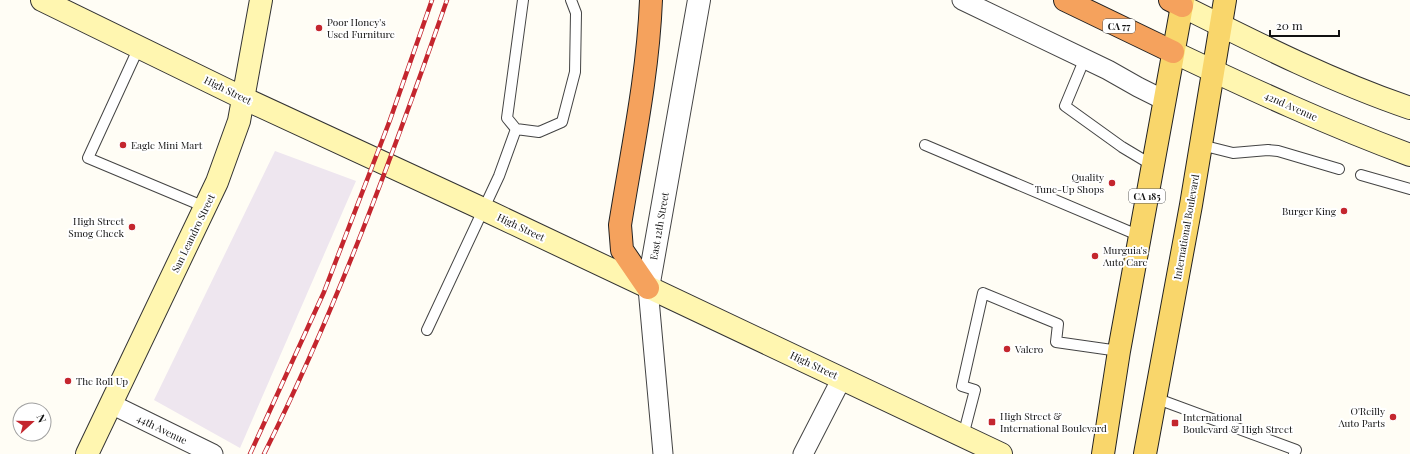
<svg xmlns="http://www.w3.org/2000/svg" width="1410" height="454" font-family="'Playfair Display',serif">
  <rect width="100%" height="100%" fill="#fffdf5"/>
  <path fill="#eee6ef" d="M275,151L356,181L240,448L154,400Z"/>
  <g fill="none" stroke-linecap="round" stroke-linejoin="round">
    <defs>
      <path id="service" d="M523,0L507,118L516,129L539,132L562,122L575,72L576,13L571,0
        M139,47L88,158L205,207
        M1085,58L1065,106L1122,147L1152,165
        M925,145L1140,236
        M1201,145L1233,153L1268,150L1278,151L1339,169
        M1361,175L1410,189
        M427,330L499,176L516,129
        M1155,398L1296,450L1294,454
        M963,436L975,390L962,386L983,293L1058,324L1056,342L1119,351"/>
      <path id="minor" d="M962,0L1108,70L1138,87L1164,100
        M648,288L663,454
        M111,404L213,454
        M803,454L842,378"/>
      <path id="tertiary" d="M648,288L699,0"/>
      <path id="secondary" d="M42,0L243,98L483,209L1001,454
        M1182,6C1256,43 1331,81 1410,108
        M1173,52C1251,89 1329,125 1410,155
        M87,454L217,182L239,121L261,0"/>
      <path id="primary" d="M1103,454L1119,351L1183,0
        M1145,454L1191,205L1225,0"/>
      <path id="motorway" d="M1065,0L1173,52
        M1170,0L1182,6
        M648,288L622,250L620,225C632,150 648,75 651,0"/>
    </defs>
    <use href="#service" stroke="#444" stroke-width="12"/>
    <use href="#minor" stroke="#444" stroke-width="21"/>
    <use href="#tertiary" stroke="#444" stroke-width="24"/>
    <use href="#secondary" stroke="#333" stroke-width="24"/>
    <use href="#primary" stroke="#222" stroke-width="24"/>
    <use href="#motorway" stroke="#222" stroke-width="24"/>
    <use href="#service" stroke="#fff" stroke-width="10"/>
    <use href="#minor" stroke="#fff" stroke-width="19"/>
    <use href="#tertiary" stroke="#fff" stroke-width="22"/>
    <use href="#secondary" stroke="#fff6b0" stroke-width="22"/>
    <use href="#primary" stroke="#f9d66b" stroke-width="22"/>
    <use href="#motorway" stroke="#f5a25d" stroke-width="22"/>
    <defs>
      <path id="rail" d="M250,454L324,292L390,120L432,0
        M264,454C337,308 393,154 447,0"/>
    </defs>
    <use href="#rail" stroke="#c4262e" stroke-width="4.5"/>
    <use href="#rail" stroke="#fff" stroke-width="3" stroke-dasharray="9" stroke-linecap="butt"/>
  </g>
  <g fill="#c4262e" stroke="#fff" stroke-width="1.5">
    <circle cx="319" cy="28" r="4"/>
    <circle cx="123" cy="145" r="4"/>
    <circle cx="1112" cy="183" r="4"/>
    <circle cx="1344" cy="211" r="4"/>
    <circle cx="132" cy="227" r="4"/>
    <circle cx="1095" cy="256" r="4"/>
    <circle cx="1007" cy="349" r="4"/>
    <circle cx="68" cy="381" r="4"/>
    <circle cx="1393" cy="417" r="4"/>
    <rect x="988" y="418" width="8" height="8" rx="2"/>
    <rect x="1171" y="419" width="8" height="8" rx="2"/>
  </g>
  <g text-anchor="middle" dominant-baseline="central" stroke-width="4" stroke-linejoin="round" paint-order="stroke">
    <g fill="#fff" stroke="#585858" stroke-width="1">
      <rect x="1103" y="19" width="32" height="14" rx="3"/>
      <rect x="1129" y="189" width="36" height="14" rx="3"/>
    </g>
    <g font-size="9" font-weight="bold" fill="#111">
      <text x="1119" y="26">CA 77</text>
      <text x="1147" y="196">CA 185</text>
    </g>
    <g font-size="10" fill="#111" stroke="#fff" text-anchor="start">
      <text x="327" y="22">Poor Honey's<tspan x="327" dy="12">Used Furniture</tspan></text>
      <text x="131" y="145">Eagle Mini Mart</text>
      <text x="1104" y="177" text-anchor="end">Quality<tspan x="1104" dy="12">Tune-Up Shops</tspan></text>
      <text x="1336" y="211" text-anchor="end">Burger King</text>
      <text x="124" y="221" text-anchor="end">High Street<tspan x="124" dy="12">Smog Check</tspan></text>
      <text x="1103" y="250">Murguia's<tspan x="1103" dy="12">Auto Care</tspan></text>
      <text x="1015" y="349">Valero</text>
      <text x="76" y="381">The Roll Up</text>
      <text x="1385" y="411" text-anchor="end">O'Reilly<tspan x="1385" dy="12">Auto Parts</tspan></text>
      <text x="1000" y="416">High Street &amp;<tspan x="1000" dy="12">International Boulevard</tspan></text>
      <text x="1183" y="417">International<tspan x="1183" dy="12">Boulevard &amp; High Street</tspan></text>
    </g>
    <g font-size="10" fill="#111" stroke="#fff">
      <text transform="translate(228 90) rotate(26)">High Street</text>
      <text transform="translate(1291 106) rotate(24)">42nd Avenue</text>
      <text transform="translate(659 226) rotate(-80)">East 12th Street</text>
      <text transform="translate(521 227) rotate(25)">High Street</text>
      <text transform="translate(1186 227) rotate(-80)">International Boulevard</text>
      <text transform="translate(193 233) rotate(-64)">San Leandro Street</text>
      <text transform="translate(814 365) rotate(25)">High Street</text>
      <text transform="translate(162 429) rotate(26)">44th Avenue</text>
    </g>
  </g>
  <g transform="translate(32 422) rotate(69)"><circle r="19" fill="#ffffff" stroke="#a0a0a0"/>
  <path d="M0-3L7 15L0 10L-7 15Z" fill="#c4262e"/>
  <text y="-6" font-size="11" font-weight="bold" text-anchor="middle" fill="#111111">N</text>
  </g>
  <path d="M1270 30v6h69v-6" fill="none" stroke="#111111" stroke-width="2"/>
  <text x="1276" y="30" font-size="12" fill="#111111" stroke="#ffffff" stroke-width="3" paint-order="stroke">20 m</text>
</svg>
